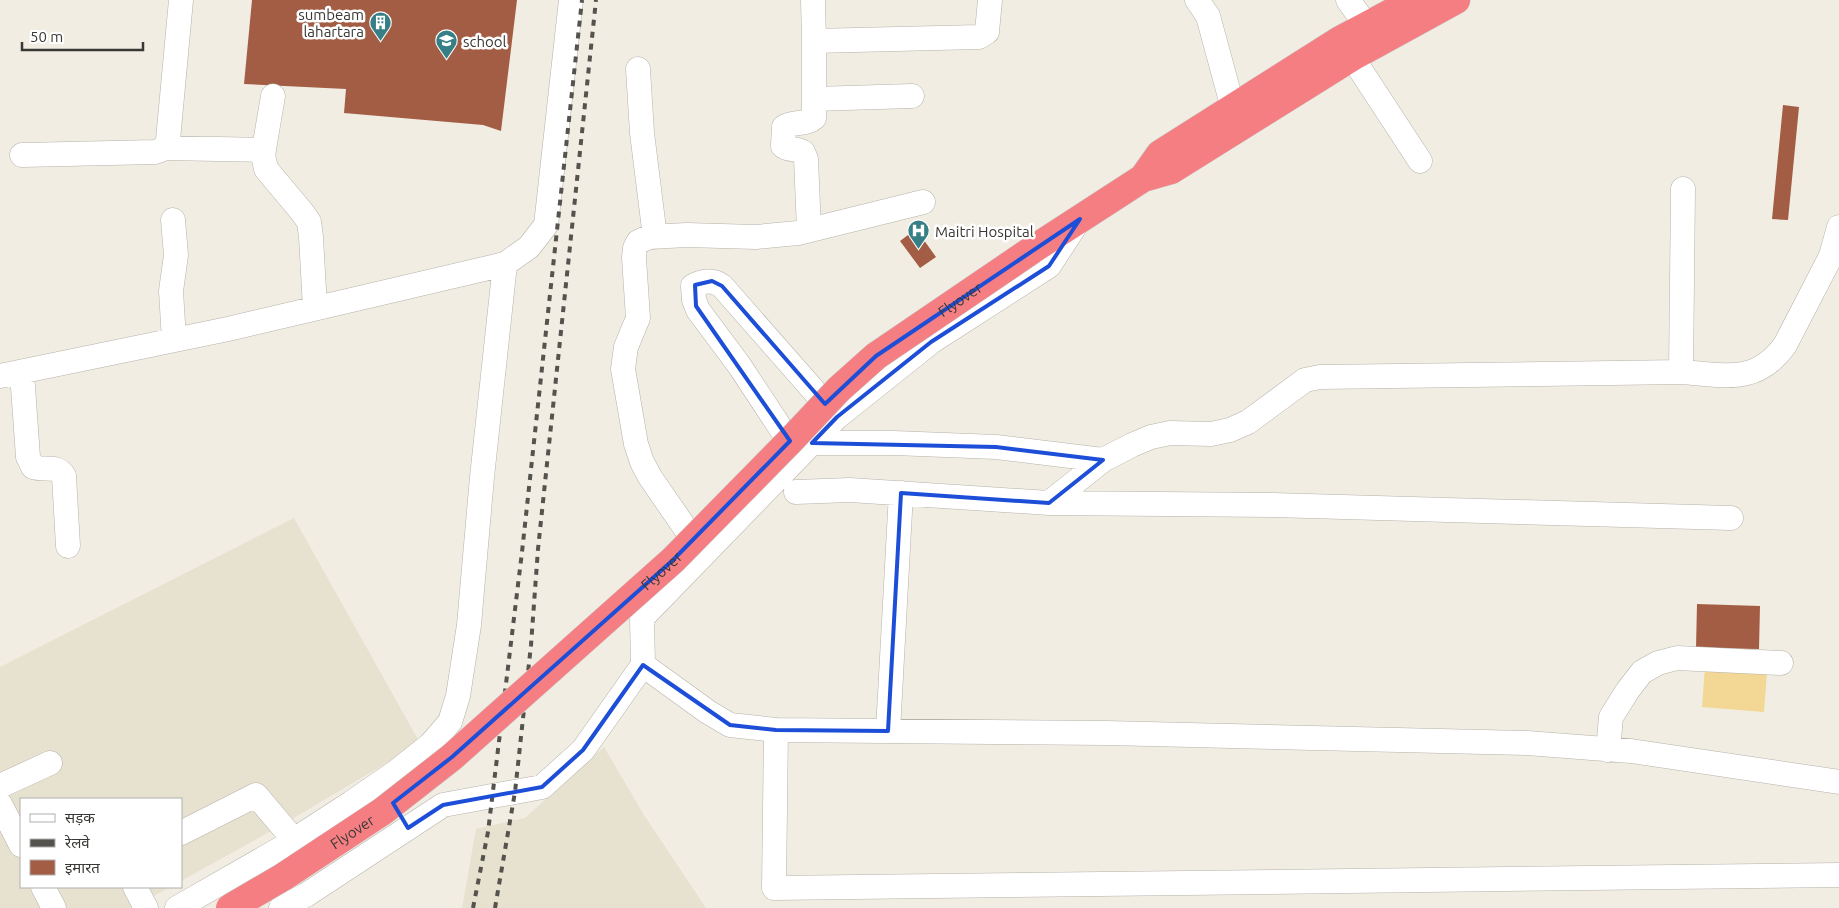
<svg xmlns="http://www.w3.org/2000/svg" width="1839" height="908" font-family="Ubuntu,'Noto Sans Devanagari',sans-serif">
  <rect width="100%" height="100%" fill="#f1ede3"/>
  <path fill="#e7e1d0" d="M294,518L420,743L282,825L181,881V799H21V887H170L132,908H0V667Z
    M604,747L644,815L706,908H462L476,829L525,818Z"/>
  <path fill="#f3d794" d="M1705,666L1767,671L1764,712L1702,707Z"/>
  <path fill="#a35d44" d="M252,0H517L501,131L483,125L344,113L346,89L244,84Z
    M1783,105L1799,107L1788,220L1772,219Z
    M916,229L936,257L920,268L900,241Z
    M1697,604L1760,606L1759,649L1696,648Z"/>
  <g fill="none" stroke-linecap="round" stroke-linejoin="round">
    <defs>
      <path id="minor" d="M813,0L814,41L979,37L987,32L990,0
        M1197,0L1208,16L1233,108
        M1348,0L1366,25
        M1352,57L1420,161
        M638,69L642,133L655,237
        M273,96L263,155L266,169L302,212L309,222L311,237L315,308
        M814,99L912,96
        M166,148L264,150
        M22,155L155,152L166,148L168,140L181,0
        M173,220L176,255L171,291L174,340
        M809,230L806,159L803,152C796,148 790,151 783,146L784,127C793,121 806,125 814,118V41
        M1681,372L1683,189
        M22,373L28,457L33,467C44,471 57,464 64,476L68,546
        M0,376L228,329L505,264L529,247L546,225L571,0
        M812,443H894L996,447L1103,460
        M799,456L739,365L698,310L694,300L693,286C702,281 713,279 722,286L837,417
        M796,492L850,490L1049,503L1273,505L1731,518
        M1049,503L1103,460L1132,445L1151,437L1170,433L1211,434L1230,430L1248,422L1305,380L1320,377L1681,372C1725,375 1756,385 1785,345L1831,256L1839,227
        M703,554L650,477L642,462L636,444L623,369L626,347L638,318L634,258L635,248L638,242L649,237L687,235L756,237L798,233L923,202
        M643,665L708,712L730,725L776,730L1107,733L1527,743L1631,751L1839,782
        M776,730L774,888L1839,875
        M888,731L901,493
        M1608,750L1611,717L1628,690L1642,672L1658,663L1677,658L1781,663
        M0,786L50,763
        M0,804L21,845
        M181,833L256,795L294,840
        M43,887L54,908
        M135,887L146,908
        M177,908L280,849L351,803L396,772L430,745L450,722L458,696L469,625L482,477L505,264
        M281,908L306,895L443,805L542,787L583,750L643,665L642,618L837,417L931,342L1049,266L1079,220"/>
      <path id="highway" d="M1143,178L1160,154L1340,40L1415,0
        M1032,250L1143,178L1171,170L1352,57L1456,0"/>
    </defs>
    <use href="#minor" stroke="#b6b2a9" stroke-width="25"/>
    <use href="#highway" stroke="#cccbca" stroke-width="29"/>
    <use href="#minor" stroke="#fff" stroke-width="24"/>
    <use href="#highway" stroke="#f57e83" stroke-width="28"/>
    <path stroke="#55534e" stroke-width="4" stroke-dasharray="6 6" stroke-linecap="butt" d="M473,908L488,832L522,552L582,0
      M495,908L515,792L531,645L538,549L596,0"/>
    <defs>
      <g id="highway-bridge">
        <path id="s1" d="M230,908L283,877L383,811L452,757L673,560L791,440L839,389L876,356L1032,250"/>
      </g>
    </defs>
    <use href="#highway-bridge" stroke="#cccbca" stroke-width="29" stroke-linecap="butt"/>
    <use href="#highway-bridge" stroke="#f57e83" stroke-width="28"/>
  </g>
  <path fill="none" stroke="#1d4ed8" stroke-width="4" stroke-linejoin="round" d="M1080,219L1049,266L931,342L837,417L812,443L996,447L1103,460L1049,503L901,493L888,731L776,730L730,725L643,665L583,750L542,787L443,805L408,828L393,803L452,757L673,560L790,441L696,306L695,285L712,281L722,286L825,404L876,356Z"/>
  <defs>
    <symbol id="building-pin" viewBox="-11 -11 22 30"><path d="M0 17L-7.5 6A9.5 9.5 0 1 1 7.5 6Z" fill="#377f86" stroke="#fff"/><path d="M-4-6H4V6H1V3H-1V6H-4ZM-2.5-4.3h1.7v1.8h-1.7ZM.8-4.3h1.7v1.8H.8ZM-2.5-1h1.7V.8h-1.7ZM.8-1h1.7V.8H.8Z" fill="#fff"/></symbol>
    <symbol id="university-pin" viewBox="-11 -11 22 30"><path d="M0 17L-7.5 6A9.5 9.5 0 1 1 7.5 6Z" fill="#377f86" stroke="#fff"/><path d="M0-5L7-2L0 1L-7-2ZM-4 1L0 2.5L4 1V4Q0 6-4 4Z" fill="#fff"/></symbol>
    <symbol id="hospital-pin" viewBox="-11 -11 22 30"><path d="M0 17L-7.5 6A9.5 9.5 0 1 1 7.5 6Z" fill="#377f86" stroke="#fff"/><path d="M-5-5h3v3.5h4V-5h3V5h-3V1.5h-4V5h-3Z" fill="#fff"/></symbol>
  </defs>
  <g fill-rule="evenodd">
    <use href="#building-pin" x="368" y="10" width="25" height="34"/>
    <use href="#university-pin" x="434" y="28" width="25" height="34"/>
    <use href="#hospital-pin" x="906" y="218" width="25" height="34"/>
  </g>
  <g text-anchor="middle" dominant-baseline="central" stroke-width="5" stroke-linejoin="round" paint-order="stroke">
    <g font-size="15" fill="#3a3834" stroke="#fff" text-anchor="start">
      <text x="364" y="14" text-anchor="end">sumbeam<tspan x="364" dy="17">lahartara</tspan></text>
      <text x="463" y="41">school</text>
      <text x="935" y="231">Maitri Hospital</text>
    </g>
    <g font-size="15" fill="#3a3834" stroke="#fff">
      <text stroke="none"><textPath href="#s1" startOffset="954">Flyover</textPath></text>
      <text stroke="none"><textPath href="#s1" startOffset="549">Flyover</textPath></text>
      <text stroke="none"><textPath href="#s1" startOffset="144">Flyover</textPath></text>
    </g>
  </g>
  <rect x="20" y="798" width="162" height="90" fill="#ffffff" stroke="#b0afae"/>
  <rect x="30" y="814" width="25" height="8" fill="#ffffff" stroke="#b0afae"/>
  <text x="65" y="823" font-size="15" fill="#3a3834">सड़क</text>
  <rect x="30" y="839" width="25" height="8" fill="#55534e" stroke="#b0afae"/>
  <text x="65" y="848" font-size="15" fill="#3a3834">रेलवे</text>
  <rect x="30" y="860" width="25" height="15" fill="#a35d44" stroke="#b0afae"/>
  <text x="65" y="873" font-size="15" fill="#3a3834">इमारत</text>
  <path d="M22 42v8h121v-8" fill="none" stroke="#3a3834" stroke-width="2.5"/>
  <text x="30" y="42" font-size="15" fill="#3a3834" stroke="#ffffff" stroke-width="4" paint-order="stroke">50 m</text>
</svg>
